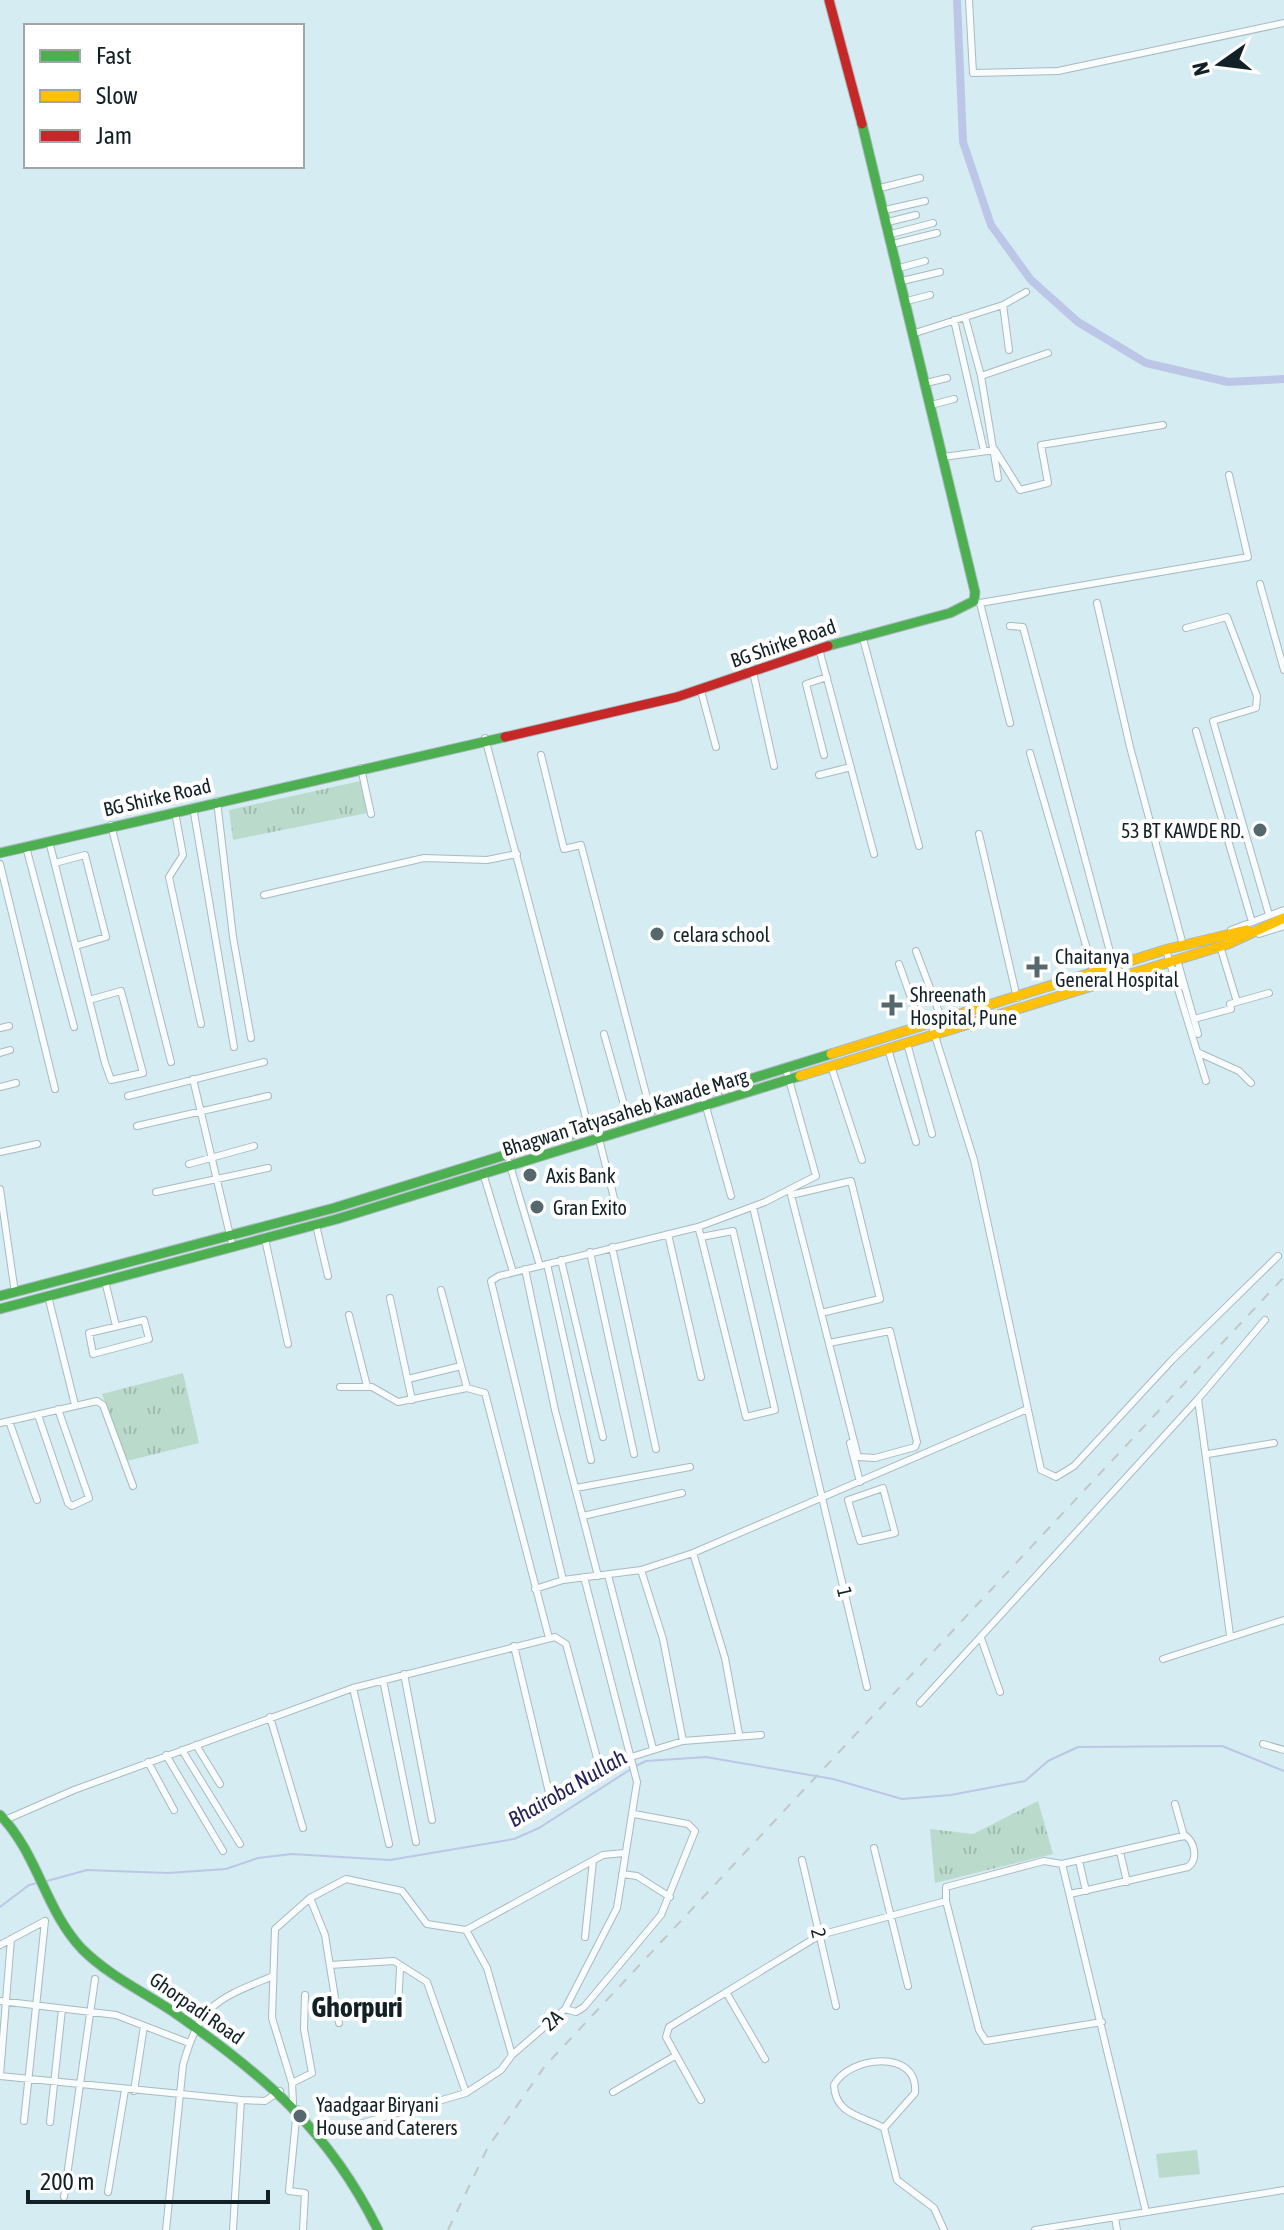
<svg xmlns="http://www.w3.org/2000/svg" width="1284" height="2230" font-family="'Asap Condensed',sans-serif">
  <defs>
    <pattern id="grass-tufts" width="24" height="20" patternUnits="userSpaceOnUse" patternTransform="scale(2)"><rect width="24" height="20" fill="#badacc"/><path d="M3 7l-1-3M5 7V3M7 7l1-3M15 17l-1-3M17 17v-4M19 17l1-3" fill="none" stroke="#9fbbaf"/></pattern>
  </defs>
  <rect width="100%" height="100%" fill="#d5ecf2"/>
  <path fill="url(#grass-tufts)" d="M365,780L372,812L233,840L229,810Z
    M183,1373L199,1443L127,1461L102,1394Z
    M1038,1801L1053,1854L935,1883L930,1829L973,1834Z"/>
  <path fill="#badacc" d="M1197,2150L1200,2174L1159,2178L1156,2154Z"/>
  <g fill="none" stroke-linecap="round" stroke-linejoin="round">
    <path stroke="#bcc6e7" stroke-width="2" d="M636,1766L646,1761L706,1757L833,1779L902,1799L951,1795L1025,1781L1048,1761L1078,1747L1222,1746L1284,1771
      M47,1881L87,1870L168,1873L226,1869L258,1858L292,1854L390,1860L514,1839L539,1828L631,1769
      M0,1907L29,1885L41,1882"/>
    <path stroke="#bcc6e7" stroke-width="8" d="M957,0L963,142L991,225L1031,280L1078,322L1146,363L1228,382L1284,379"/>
    <defs>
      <path id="street" d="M969,0L973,73L1058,71L1284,23
        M880,188L920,178
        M885,210L925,201
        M888,222L916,215
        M891,234L933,223
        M893,244L937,233
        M899,268L925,261
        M902,281L940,272
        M907,301L930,295
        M965,317L981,376L998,478
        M954,320L984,451
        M915,333L1003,305
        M1009,350L1003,305L1026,292
        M981,376L1048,353
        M926,383L947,378
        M931,405L954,399
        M943,457L995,450L1020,490L1048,483L1041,445L1163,425
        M1260,584L1284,670
        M974,601L980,603L1248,557L1229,475
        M980,603L1010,723
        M1097,603L1130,747L1183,945
        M1010,626L1023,627L1117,978
        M1186,628L1227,617L1257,696L1256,708L1213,721L1269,915
        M862,635L919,846
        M819,649L874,854
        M753,672L774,766
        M701,691L716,747
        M1196,731L1252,922
        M485,738L589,1129
        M1030,753L1094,973
        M541,755L564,849L581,845L651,1113
        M824,755L806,684L827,677
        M361,768L371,814
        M819,775L851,767
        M217,801L233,937L251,1038
        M193,807L234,1047
        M175,812L183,855L169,877L201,1024
        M111,825L171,1062
        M979,834L1017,998
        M49,841L105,1063L111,1080L143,1073L121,991L89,1000
        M26,847L74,1027
        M55,863L85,855L106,937L76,946
        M0,864L55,1089
        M264,895L424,858L487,860L517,854
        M1231,930L1284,910
        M1259,934L1284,926
        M1220,946L1237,1002
        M1166,950L1206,1081
        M916,951L942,1020
        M1177,959L1198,1034
        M899,964L921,1026
        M1194,1019L1231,1009L1230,1004L1269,993
        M931,1023L974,1160L1041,1470L1056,1477L1074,1466L1172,1360L1278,1256
        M0,1028L9,1026
        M604,1034L628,1119
        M907,1043L932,1134
        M888,1049L916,1142
        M1197,1052L1239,1071L1251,1083
        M0,1053L10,1050
        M831,1066L862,1160
        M193,1079L233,1248
        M0,1087L16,1083
        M128,1096L264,1062
        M703,1096L731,1196
        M137,1126L268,1096
        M599,1139L617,1210
        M0,1152L37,1144
        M509,1162L540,1266
        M189,1164L254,1146
        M483,1173L513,1272
        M0,1189L15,1293
        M156,1192L268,1168
        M753,1207L867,1687
        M316,1225L328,1276
        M698,1227L701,1237L746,1417L775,1410L733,1231L701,1237
        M668,1234L701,1377
        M265,1239L288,1344
        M612,1247L656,1449
        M590,1252L634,1454
        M561,1260L603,1437
        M547,1264L591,1460
        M525,1269L555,1410L598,1576
        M105,1281L116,1326
        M441,1290L467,1388
        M48,1296L75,1405
        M390,1298L412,1400
        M821,1313L880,1299L851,1181L791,1195L858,1457L875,1458L915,1447L917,1442L890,1331L829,1343
        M349,1315L367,1386
        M144,1320L149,1339L93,1354L89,1333Z
        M408,1379L461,1366
        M340,1387H372L398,1402L467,1388L485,1393L549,1638
        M38,1415L68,1503L72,1506L89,1498L58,1409
        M9,1421L37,1500
        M0,1423L97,1401L103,1405L133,1486
        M850,1443L860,1482
        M1208,1454L1274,1443
        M576,1488L690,1467
        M883,1488L895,1533L860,1541L848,1500Z
        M583,1516L682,1493
        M693,1553L725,1658L739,1734
        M641,1570L663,1639L683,1741
        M608,1575L653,1749
        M563,1580L491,1281L499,1276L698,1227L765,1202L816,1176L786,1069
        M535,1589L563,1580L641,1570L693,1553L1025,1410
        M1230,1635L1198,1399L1265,1320
        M981,1638L1000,1692
        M514,1646L551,1801
        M1163,1659L1284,1620
        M404,1674L432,1820
        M383,1680L416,1842
        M353,1688L389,1844
        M920,1703L1198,1399
        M270,1717L303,1828
        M1263,1744L1284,1750
        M196,1745L220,1784
        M182,1750L240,1844
        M166,1755L223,1851
        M631,1757L683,1741L761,1735
        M148,1762L174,1810
        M1175,1804L1184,1836
        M5,1820L74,1790L353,1688L555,1637L566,1644L600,1769
        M874,1848L908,1986
        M1120,1852L1127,1882
        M802,1860L836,2006
        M1079,1861L1086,1891
        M1062,1864L1179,1837L1186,1836C1195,1843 1198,1860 1188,1867L1070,1894
        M622,1874L637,1876L670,1897
        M310,1898L325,1935L339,2023
        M466,1930L603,1855L624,1853
        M585,1937L593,1861
        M0,1945L45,1921
        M330,1965L394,1961L427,1982L466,2093
        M726,1992L765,2059
        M0,2001L116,2015L189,2043
        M398,2009L400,1968
        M565,2009L576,2012L584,2007L661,1915L695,1831L688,1824L634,1814
        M1102,2022L986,2041L979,2030L946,1901V1887L1044,1861L1062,1864L1146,2212
        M0,2075L11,1939
        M0,2076L241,2100L265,2101L280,2091
        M292,2083L312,2073L304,2029L305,1995
        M134,2091L144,2026
        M613,2092L675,2056
        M701,2100L666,2037L669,2027L820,1935L946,1901
        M293,2103L292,2083L272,2018L275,1929L310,1898L346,1879L402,1891L427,1924L466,1930L487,1968L512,2055
        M297,2109L289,2191L305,2193L303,2230
        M24,2121L45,1921
        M50,2122L62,2009
        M884,2128L915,2093C919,2048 849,2056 834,2085C835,2115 863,2116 884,2128L897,2180L934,2208L944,2230
        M322,2135L466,2093L501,2070L512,2055L565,2009L617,1908L637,1782L584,1577
        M108,2192L125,2090
        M64,2197L95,1979
        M1115,2217L1117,2230
        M166,2230L183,2065C200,2003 218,1999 273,1976
        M233,2230L241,2100
        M1035,2230L1284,2190"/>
      <path id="fast" d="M828,646L950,613L974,601L975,592L862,124
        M0,853L505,737
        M0,1296L334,1208L831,1054
        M0,1309L337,1219L800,1076
        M0,1815C38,1854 45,1910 82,1949C108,1975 142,1991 172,2011C263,2074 329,2130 378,2230"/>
      <path id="slow" d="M831,1054L1168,949L1247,930
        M800,1076L1228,944L1284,918"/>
      <path id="jam" d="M829,0L862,124
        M505,737L677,697L828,646"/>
    </defs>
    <use href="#street" stroke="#a9babf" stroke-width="8"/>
    <use href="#fast" stroke="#a9babf" stroke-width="11"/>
    <use href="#slow" stroke="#a9babf" stroke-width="11"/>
    <use href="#jam" stroke="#a9babf" stroke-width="11"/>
    <use href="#street" stroke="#f9fcfd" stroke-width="6"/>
    <use href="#fast" stroke="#4caf50" stroke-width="9"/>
    <use href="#slow" stroke="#ffc107" stroke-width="9"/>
    <use href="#jam" stroke="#c62828" stroke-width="9"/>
    <path stroke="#c1c7c9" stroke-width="2" stroke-dasharray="10 10" stroke-linecap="butt" d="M448,2230L488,2147L545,2066L1284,1277"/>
  </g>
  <g fill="#56686d" stroke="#fff" stroke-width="3">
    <circle cx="1260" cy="830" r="8"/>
    <circle cx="657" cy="934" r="8"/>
    <path d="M1033 955h8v8h8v8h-8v8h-8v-8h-8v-8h8z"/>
    <path d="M888 993h8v8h8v8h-8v8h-8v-8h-8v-8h8z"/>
    <circle cx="530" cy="1175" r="8"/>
    <circle cx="537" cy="1207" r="8"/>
    <circle cx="300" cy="2116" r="8"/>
  </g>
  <g text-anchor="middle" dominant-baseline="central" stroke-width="8" stroke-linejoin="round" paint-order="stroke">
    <g font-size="20" fill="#122125" stroke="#fff">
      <text transform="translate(783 643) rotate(-19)">BG Shirke Road</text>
      <text transform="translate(157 797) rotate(-13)">BG Shirke Road</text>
      <text transform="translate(625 1112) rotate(-17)">Bhagwan Tatyasaheb Kawade Marg</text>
      <text transform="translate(845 1592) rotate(77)">1</text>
      <text transform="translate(819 1933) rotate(77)">2</text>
      <text transform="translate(197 2008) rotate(35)">Ghorpadi Road</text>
      <text transform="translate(552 2020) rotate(-42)">2A</text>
    </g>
    <g font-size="20" fill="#122125" stroke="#fff" text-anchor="start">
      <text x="1244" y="830" text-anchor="end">53 BT KAWDE RD.</text>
      <text x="673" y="934">celara school</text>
      <text x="1055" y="956">Chaitanya<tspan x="1055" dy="23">General Hospital</tspan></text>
      <text x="910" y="994">Shreenath<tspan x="910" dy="23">Hospital, Pune</tspan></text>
      <text x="546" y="1175">Axis Bank</text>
      <text x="553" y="1207">Gran Exito</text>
      <text x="316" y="2104">Yaadgaar Biryani<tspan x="316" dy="23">House and Caterers</tspan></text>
    </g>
    <g font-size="22" font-style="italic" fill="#262257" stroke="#fff">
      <text transform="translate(567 1788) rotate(-30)">Bhairoba Nullah</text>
    </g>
    <g font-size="28" font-weight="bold" fill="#122125" stroke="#fff">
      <text x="357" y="2007">Ghorpuri</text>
    </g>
  </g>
  <rect x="24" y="24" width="280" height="144" fill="#ffffff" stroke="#a0a6a8" stroke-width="2"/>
  <rect x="40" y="50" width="40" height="12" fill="#4caf50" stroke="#a0a6a8" stroke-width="2"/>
  <text x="96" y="64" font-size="24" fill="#122125">Fast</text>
  <rect x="40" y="90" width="40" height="12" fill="#ffc107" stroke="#a0a6a8" stroke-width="2"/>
  <text x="96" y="104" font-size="24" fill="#122125">Slow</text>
  <rect x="40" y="130" width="40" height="12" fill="#c62828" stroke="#a0a6a8" stroke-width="2"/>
  <text x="96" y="144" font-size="24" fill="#122125">Jam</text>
  <g transform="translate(1220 64) rotate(256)" stroke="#ffffff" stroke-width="6" paint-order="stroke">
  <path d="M0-6L14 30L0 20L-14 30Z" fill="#122125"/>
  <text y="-12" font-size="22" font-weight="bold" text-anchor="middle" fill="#122125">N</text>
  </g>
  <path d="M28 2190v12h240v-12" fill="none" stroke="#122125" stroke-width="4"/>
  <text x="40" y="2190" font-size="24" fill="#122125" stroke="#ffffff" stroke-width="6" paint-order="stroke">200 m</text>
</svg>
